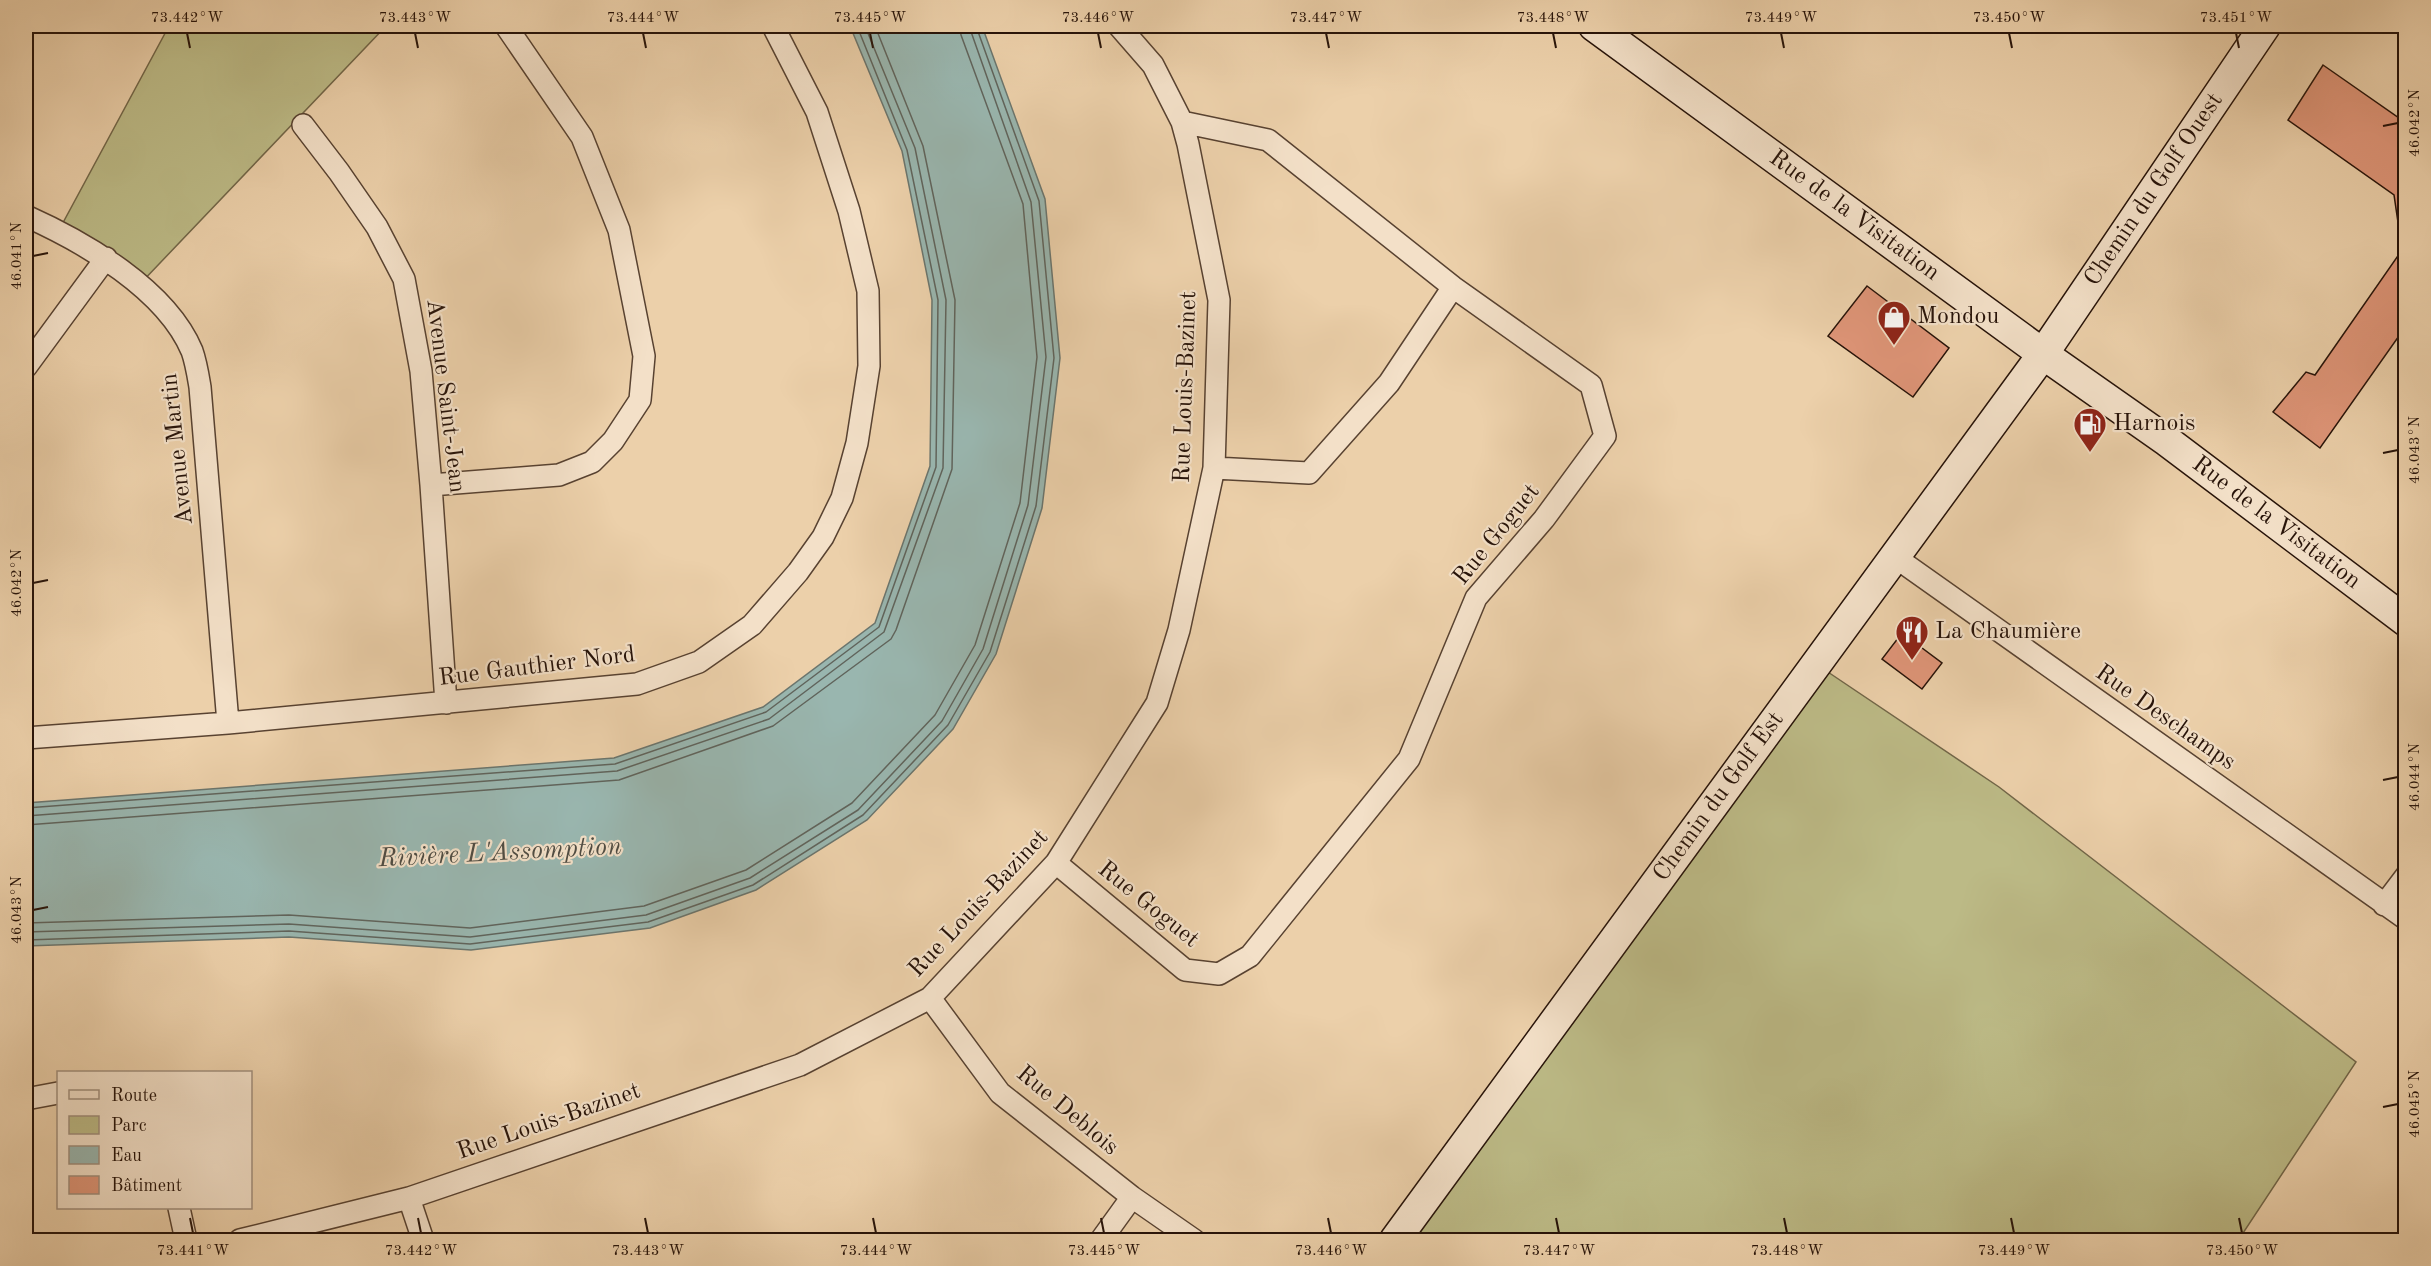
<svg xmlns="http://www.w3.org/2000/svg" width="2431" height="1266" font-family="'Old Standard TT',serif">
  <rect width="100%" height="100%" fill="#ecd0aa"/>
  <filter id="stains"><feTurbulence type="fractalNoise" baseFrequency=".00333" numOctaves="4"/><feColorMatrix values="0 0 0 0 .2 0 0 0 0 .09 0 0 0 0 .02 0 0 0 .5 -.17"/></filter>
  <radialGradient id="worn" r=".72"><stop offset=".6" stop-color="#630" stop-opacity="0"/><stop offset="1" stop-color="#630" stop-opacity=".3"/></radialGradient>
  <path fill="#bcba86" stroke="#726648" stroke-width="1.5" d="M169,26H386L139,285L58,232Z
    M1816,664L1999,787L2356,1062L2243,1233L2253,1240H1388Z"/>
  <path fill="#99b6af" stroke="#6b756d" stroke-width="1.5" d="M850,26H982L1045,199L1060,358L1042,508L996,654L953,729L867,820L756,890L650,928L471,950L289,937L26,946V803L614,758L763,707L875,623L930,466L932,300L902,151Z"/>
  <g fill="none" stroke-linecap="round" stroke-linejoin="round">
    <path stroke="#60645c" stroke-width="1.5" d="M26,808L615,764L766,712L879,627L936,467L938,300L907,150L857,26
      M26,816L617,771L769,719L884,632L943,468L946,300L915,148L865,26
      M26,825L619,780L773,726L891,639L896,630L952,469L955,300L923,146L875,26
      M26,923L289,915L470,928L644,906L746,870L852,803L935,715L975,645L1020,503L1037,357L1023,204L961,35L960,26
      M26,932L289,924L470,937L646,915L750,878L858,810L942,721L983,649L1028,505L1046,357L1031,202L969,26
      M26,940L289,931L470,944L648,922L753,885L863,815L948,725L990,652L1036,506L1054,358L1039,201L976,26"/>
  </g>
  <path fill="#df9578" stroke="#271309" stroke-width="1.5" d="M2323,65L2406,123V326L2320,448L2273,412L2306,372L2315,375L2402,250L2394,195L2288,120Z
    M1867,286L1949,348L1913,397L1828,336Z
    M1902,633L1942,663L1922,689L1882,659Z"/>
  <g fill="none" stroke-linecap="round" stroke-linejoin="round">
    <defs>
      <path id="street" d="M303,125L339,172L377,227L404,279L421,371L431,485L446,703
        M26,216C84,242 166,289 192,351C196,362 198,375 200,387L228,723
        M26,367L106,258
        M1214,468L1309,473L1389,383L1453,287
        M431,485L559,475L592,462L613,441L640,400L644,356L619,230L582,137L506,26
        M1895,557L2406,919
        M26,738L228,723L637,684L699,662L752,625L798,572L823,537L842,498L857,443L869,366L868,291L849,211L817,112L773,26
        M1056,863L1185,970L1219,974L1250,956L1409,759L1476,598L1544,519L1605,436L1591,385L1453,287L1268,140L1182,122
        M2384,905L2406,876
        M930,998L1000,1093L1132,1197L1194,1240
        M26,1099L58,1093
        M409,1198L423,1240
        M179,1208L186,1240
        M240,1240L409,1198L800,1065L930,998L1056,863L1157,703L1179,630L1214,468L1219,300L1188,144L1182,122L1153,65L1119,26
        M1101,1240L1132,1197"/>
      <g id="secondary">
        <path id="s1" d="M1594,26L2043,354L2167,441L2406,621"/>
        <path id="s2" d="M1395,1240L2043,354L2265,26"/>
      </g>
    </defs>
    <use href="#street" stroke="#584231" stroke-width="24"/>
    <use href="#secondary" stroke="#271309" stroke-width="33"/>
    <use href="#street" stroke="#f3e0c8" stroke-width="21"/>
    <use href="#secondary" stroke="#f3e0c8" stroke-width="30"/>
  </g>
  <path fill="none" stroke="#271309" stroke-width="2" d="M187,33L190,48M415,33L418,48M643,33L646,48M870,33L873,48M1098,33L1101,48M1326,33L1329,48M1553,33L1556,48M1781,33L1784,48M2009,33L2012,48M2236,33L2239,48M2383,126L2398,123M33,256L48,253M2383,453L2398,450M33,583L48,580M2383,780L2398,777M33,910L48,907M2383,1107L2398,1104M190,1218L193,1233M418,1218L421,1233M645,1218L648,1233M873,1218L876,1233M1101,1218L1104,1233M1328,1218L1331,1233M1556,1218L1559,1233M1784,1218L1787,1233M2011,1218L2014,1233M2239,1218L2242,1233"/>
  <defs>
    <symbol id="shop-pin" viewBox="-11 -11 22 30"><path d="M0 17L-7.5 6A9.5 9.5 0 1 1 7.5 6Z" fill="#8f2418" stroke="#f3e0c8"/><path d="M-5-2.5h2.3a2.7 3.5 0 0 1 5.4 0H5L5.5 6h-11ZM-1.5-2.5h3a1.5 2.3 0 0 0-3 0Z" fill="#fff"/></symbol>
    <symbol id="fuel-pin" viewBox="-11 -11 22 30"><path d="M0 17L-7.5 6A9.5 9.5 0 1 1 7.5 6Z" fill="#8f2418" stroke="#f3e0c8"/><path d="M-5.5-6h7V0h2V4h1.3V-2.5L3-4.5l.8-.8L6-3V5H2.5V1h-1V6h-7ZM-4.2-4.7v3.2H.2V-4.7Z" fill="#fff"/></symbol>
    <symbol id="restaurant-pin" viewBox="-11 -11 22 30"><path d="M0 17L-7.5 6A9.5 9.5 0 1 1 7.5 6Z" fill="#8f2418" stroke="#f3e0c8"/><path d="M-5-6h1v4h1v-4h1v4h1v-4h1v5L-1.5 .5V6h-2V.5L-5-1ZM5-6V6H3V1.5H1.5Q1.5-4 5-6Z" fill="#fff"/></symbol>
  </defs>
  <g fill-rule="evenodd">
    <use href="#shop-pin" x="1875" y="298" width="38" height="52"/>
    <use href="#fuel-pin" x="2071" y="405" width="38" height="52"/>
    <use href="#restaurant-pin" x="1893" y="613" width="38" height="52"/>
  </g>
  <g text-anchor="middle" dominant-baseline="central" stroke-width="4.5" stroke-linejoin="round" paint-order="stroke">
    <g font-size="24" fill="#271309" stroke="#f3e0c8">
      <text stroke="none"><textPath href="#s2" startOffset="1296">Chemin du Golf Ouest</textPath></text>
      <text stroke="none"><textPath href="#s1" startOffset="322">Rue de la Visitation</textPath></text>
      <text transform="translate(1186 387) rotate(-88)">Rue Louis-Bazinet</text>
      <text transform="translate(445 396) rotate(83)">Avenue Saint-Jean</text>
      <text transform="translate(178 449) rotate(-96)">Avenue Martin</text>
      <text stroke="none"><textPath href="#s1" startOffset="844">Rue de la Visitation</textPath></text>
      <text transform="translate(1497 535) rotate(-51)">Rue Goguet</text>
      <text transform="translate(537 667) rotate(-7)">Rue Gauthier Nord</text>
      <text transform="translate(2165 718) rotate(35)">Rue Deschamps</text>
      <text stroke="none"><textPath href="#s2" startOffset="549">Chemin du Golf Est</textPath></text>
      <text transform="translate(979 904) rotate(-47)">Rue Louis-Bazinet</text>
      <text transform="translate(1148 905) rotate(39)">Rue Goguet</text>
      <text transform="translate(1067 1111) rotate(40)">Rue Deblois</text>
      <text transform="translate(549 1122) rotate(-19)">Rue Louis-Bazinet</text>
    </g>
    <g font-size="24" fill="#271309" stroke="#f3e0c8" text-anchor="start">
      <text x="1917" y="317">Mondou</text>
      <text x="2113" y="424">Harnois</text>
      <text x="1935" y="632">La Chaumière</text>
    </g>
    <g font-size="26" font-style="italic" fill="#4f4c43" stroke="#f3e0c8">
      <text transform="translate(500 853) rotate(-3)">Rivière L'Assomption</text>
    </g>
  </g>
  <rect width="2431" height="1266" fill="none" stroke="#ecd0aa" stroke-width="66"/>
  <rect x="57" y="1071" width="195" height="138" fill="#f3e0c8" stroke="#a18e7c" stroke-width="1.5"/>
  <rect x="69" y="1090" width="30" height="9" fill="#f3e0c8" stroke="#a18e7c" stroke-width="1.5"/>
  <text x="111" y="1101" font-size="18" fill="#271309">Route</text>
  <rect x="69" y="1116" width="30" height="18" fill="#bcba86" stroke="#a18e7c" stroke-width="1.5"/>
  <text x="111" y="1131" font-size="18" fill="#271309">Parc</text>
  <rect x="69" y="1146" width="30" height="18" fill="#99b6af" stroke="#a18e7c" stroke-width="1.5"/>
  <text x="111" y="1161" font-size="18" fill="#271309">Eau</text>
  <rect x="69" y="1176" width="30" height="18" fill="#df9578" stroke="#a18e7c" stroke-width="1.5"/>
  <text x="111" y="1191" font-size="18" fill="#271309">Bâtiment</text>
  <rect x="33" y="33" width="2365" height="1200" fill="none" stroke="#271309" stroke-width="2"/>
  <g font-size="15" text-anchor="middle" fill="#271309">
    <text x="187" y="22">73.442°W</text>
    <text x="415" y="22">73.443°W</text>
    <text x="643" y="22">73.444°W</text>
    <text x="870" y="22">73.445°W</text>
    <text x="1098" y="22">73.446°W</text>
    <text x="1326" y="22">73.447°W</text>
    <text x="1553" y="22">73.448°W</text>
    <text x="1781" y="22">73.449°W</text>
    <text x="2009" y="22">73.450°W</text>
    <text x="2236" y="22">73.451°W</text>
    <text transform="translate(2414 123) rotate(-90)" y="5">46.042°N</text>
    <text transform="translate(16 256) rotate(-90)" y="5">46.041°N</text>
    <text transform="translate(2414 450) rotate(-90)" y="5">46.043°N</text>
    <text transform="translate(16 583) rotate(-90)" y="5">46.042°N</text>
    <text transform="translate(2414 777) rotate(-90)" y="5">46.044°N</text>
    <text transform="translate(16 910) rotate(-90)" y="5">46.043°N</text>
    <text transform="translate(2414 1104) rotate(-90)" y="5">46.045°N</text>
    <text x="193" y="1255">73.441°W</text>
    <text x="421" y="1255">73.442°W</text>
    <text x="648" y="1255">73.443°W</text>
    <text x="876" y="1255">73.444°W</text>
    <text x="1104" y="1255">73.445°W</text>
    <text x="1331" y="1255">73.446°W</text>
    <text x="1559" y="1255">73.447°W</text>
    <text x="1787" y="1255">73.448°W</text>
    <text x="2014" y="1255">73.449°W</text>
    <text x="2242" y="1255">73.450°W</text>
  </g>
  <rect width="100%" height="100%" filter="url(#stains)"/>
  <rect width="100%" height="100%" fill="url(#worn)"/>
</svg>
